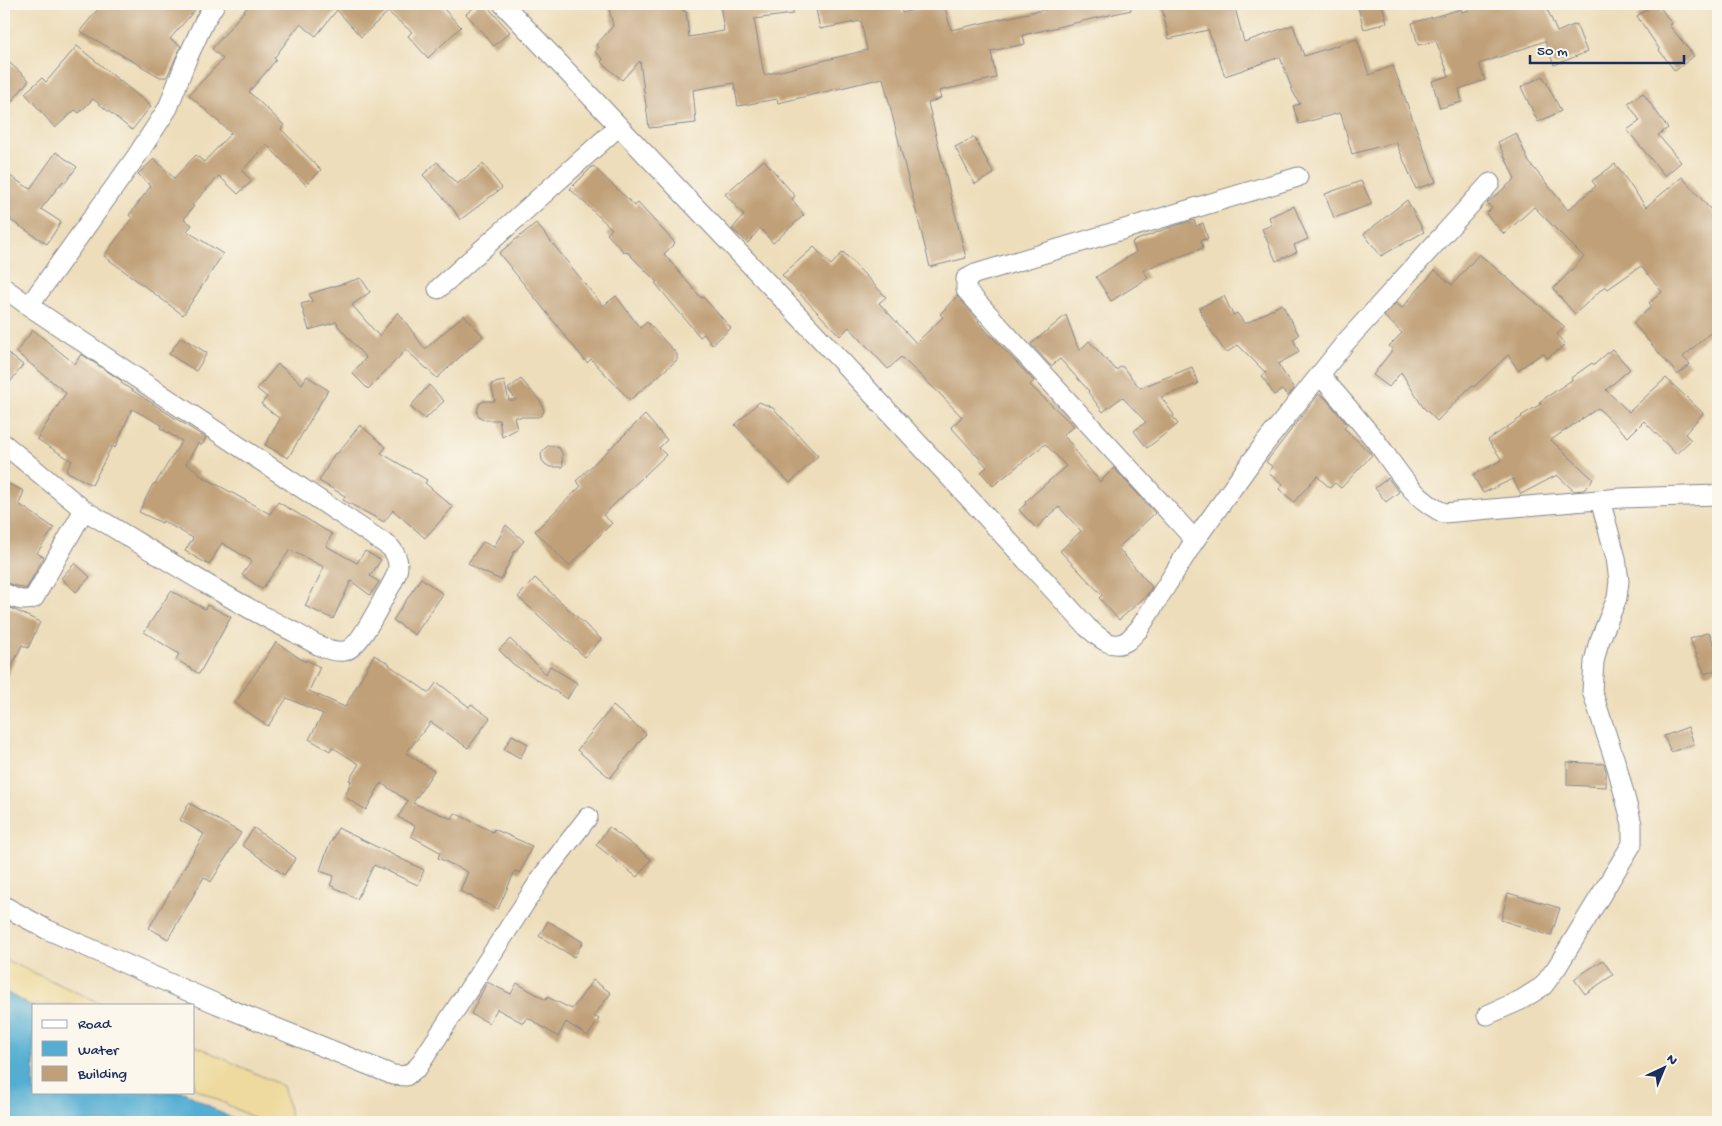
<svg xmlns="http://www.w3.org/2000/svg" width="1722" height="1126" font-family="'Gochi Hand',sans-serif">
  <rect width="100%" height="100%" fill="#fbf7ec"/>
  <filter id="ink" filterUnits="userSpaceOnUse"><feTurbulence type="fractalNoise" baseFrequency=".02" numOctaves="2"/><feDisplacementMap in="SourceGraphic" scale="10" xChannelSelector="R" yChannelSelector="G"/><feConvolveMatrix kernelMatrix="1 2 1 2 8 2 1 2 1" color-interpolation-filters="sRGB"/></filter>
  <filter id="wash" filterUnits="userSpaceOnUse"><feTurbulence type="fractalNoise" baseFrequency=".0096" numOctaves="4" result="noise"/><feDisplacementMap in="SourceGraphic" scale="20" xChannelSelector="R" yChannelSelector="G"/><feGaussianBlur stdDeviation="1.12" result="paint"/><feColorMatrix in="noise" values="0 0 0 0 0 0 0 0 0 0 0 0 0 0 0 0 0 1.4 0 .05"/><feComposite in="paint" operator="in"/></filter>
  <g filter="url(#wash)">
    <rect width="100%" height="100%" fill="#edddba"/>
    <path fill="#eeda9e" stroke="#84847e" d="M4,959L104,1005H34V1007L4,991Z
      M194,1045L283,1086L292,1122H262L194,1088Z"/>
    <path fill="#55aed2" stroke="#386e98" d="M4,991L34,1008V1092H184L238,1122H4Z"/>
    <g id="blocks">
      <path fill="#c0a078" d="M102,4H200L170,39L181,46L167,77H160L80,31Z
        M250,4H439L461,27L428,58L408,36L412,32L388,12L361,37L337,10L316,36L300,24L274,58L276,60L249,92L284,125L281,129L321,170L306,185L266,144L242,171L252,181L238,194L219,176L192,205L194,206L184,219L192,225L187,231L223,254L183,315L104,256L132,218L129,215L151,186L138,174L154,159L174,178L196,155L204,162L231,133L189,95L223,59L212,49Z
        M478,4H485L510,32L494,46L466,14Z
        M608,4H682L683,11H686L689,37L724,31L720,4H792L793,14L754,19L764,75L867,50L861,21L820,29L815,4H901L902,13L938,4H944L951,30L1046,9L1045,4H1130L1131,10L1023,35L1025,44L991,51L996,78L939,91L941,98L928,103L966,258L930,267L883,78L778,103L777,99L738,106L734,83L693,90L696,123L649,128L640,61L622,80L601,62L603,59L595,52L599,47L596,45L613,26Z
        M1161,4H1234L1244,42L1293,25L1304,56L1357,39L1369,75L1393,66L1436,182L1416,189L1396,142L1352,154L1341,114L1339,113L1299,124L1293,106L1300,104L1293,92L1280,57L1225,76L1208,30L1169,39Z
        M1357,4H1382L1387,23L1364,29Z
        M1490,4H1545L1557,32L1576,24L1587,52L1554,65L1545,41L1479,64L1485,80L1459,89L1462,102L1440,108L1432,81L1449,76L1436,41L1418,45L1412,23L1461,9L1462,12Z
        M1655,4H1658L1672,24L1669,25L1694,56L1675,71L1659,50H1660L1637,16Z
        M77,46L151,106L132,130L93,99L79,113L75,110L55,128L25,93L42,78L46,82Z
        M4,58L29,80L4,111Z
        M1543,76L1561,111L1538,122L1521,87Z
        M1643,93L1668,128L1658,135L1681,162L1665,176L1627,130L1640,121L1628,103Z
        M1516,133L1529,162L1568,210L1596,186L1592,181L1615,164L1646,207L1682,177L1718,218V326L1683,357L1690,364L1678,375L1633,323L1652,306L1649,303L1662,292L1641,266L1608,289L1605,286L1575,314L1553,289L1584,257L1534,207L1504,234L1486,214L1492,208L1487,203L1515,179L1498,142Z
        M974,137L994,174L975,184L955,147Z
        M56,152L77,167L65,183L63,181L41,209L61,222L47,244L4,216V172L30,189Z
        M764,160L795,196L792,199L804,215L773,243L760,228L748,243L732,229L744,215L725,194Z
        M437,162L457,184L483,164L502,188L460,220L454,210L423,175Z
        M593,166L635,206L638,203L675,243L664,254L701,298L703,297L731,328L712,345L704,334L700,337L655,283L657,282L626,251L624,252L607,234L612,229L570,189Z
        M1361,181L1372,204L1334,218L1325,194Z
        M1407,200L1424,232L1381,256L1364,234Z
        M1294,206L1308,239L1294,245L1297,252L1276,261L1262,229L1272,225L1269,217Z
        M1194,220L1196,226L1203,223L1208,239L1201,240L1203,248L1143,270L1148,278L1111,301L1096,277L1136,252L1132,242L1168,228Z
        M536,223L603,306L616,296L640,328L647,322L677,354V360L630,400L591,359L587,363L499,253Z
        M814,247L831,265L843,252L886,297L879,303L916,343L943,317L940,314L957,296L979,321L978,322L1034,381L1030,385L1074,426L1063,435L1075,448L1074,450L1100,482L1114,468L1155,513L1118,548L1152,587L1147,595L1119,620L1099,598L1102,595L1060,551L1081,531L1059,507L1036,528L1019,510L1026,504L1025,502L1066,466L1045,444L993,486L981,472L987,467L951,427L962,417L941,395L901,357L888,369L849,327L840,336L782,275Z
        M1479,254L1565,327L1557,334L1565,345L1547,358L1543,353L1518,370L1508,355L1475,386L1470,387L1437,421L1423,407L1401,372L1389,387L1373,375L1393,349L1389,346L1402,333L1384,316L1396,303L1402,308L1435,270L1452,285Z
        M361,278L370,292L352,305L379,336L398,312L425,349L464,315L483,336L437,378L406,350L368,389L352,373L366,358L338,326L337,322L309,330L301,304L312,301L309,294Z
        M1224,296L1233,315L1237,313L1245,324L1282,304L1299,335L1293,339L1299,352L1278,364L1294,389L1288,396L1282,390L1274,395L1262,376L1266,373L1238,345L1226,353L1209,328L1199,308Z
        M1066,315L1079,351L1089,341L1116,370L1122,366L1140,388L1192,367L1198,384L1161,397L1174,415L1173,417L1178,424L1147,448L1134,431L1146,422L1122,397L1103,412L1088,392L1089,391L1060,359L1051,366L1031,344Z
        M33,330L75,364L81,354L122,381L121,383L206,438L202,445L198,443L186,464L199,472L198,474L270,514L278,502L332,534L326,546L357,563L365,551L381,560L370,576L379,582L370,595L351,581L333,619L305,606L324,567L290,550L262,589L242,575L252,561L222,543L209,565L185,551L193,538L163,521L162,523L139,512L153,484H155L182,441L160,428L162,425L132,409L115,448L112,446L92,485L66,471L72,461L37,439L66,393L16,352Z
        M181,337L207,353L196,371L169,354Z
        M1612,349L1630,369L1606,390L1629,412L1666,378L1703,413L1685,434L1691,440L1676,454L1644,421L1628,437L1598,408L1551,440L1593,479L1584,490L1574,491L1557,475L1521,494L1513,479L1483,493L1473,475L1502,460L1488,440L1522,417L1521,416L1541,404L1539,402L1572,380L1571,378L1592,363L1594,365Z
        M4,350L23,365L4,390Z
        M278,364L302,384L307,376L328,390L288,458L265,445L280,419L261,404L267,397L257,389Z
        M521,379L541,402L544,411L542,415L538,417H514L517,429L502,437L499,420H485L480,417L477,413L478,408L480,403L485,401H495L491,384L504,381L509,400H516L508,389Z
        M429,385L444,401L425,419L410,407Z
        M1319,394L1325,398L1347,424L1344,428L1372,455L1341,488L1335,483L1330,488L1317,476L1294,502L1279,489L1283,484L1268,473L1273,467L1266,462Z
        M759,402L773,408L818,456L790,483L735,425Z
        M645,415L667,440L659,448L666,455L603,515L612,523L569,566L535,531L581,486L576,481Z
        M360,425L386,447L381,453L427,480L425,483L453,507L425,538L393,510L384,522L343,500L345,496L319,481L335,453L337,454Z
        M548,446H554L559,448L562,453L563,467H550L545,464L542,460L541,454L544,449Z
        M1388,478L1399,492L1386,502L1375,488Z
        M4,482L24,491L19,504L54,528L37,553L44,557L26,589L4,582Z
        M506,525L524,541L514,552L501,580L477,569L468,563L483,542L494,547Z
        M75,563L90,577L76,592L61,578Z
        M421,578L443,594L415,635L393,620Z
        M535,578L601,639L585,657L518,597Z
        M171,591L205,609L207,605L231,617L199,674L176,659L179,654L144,632Z
        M4,605L40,622L28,648L22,645L4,683Z
        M1709,632L1718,655V669L1705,674L1690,639Z
        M510,639L546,674L550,666L577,683L567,699L513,664L499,650Z
        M276,642L305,662L306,660L320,667L309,691L345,707L374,655L390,664L389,665L429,693L437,682L469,707L471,704L490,718L468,748L431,722L406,753L434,771L413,803L452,819L455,813L493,832L494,829L532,846L520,873L515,871L498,909L460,891L468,872L438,858L440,852L411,836L415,826L398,817L408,801L381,783L366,810L345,797L351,781L349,780L359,764L332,747L330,751L309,739L323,714L287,698L268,726L235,703Z
        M613,706L646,734L610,778L577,750Z
        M1688,727L1694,744L1671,752L1664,736Z
        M512,735L528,744L520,758L504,749Z
        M1567,762L1604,764L1606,771V787L1567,785Z
        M189,803L241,833L211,882L204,877L168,939L149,928L204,834L180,820Z
        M609,827L651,859L637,877L596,845Z
        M254,828L296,858L284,875L242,845Z
        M338,828L424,870L418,885L374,865L357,899L330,885L334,876L320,871L327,850Z
        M1508,893L1560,908L1551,936L1501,920Z
        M548,921L583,942L574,957L539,936Z
        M1603,960L1613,975L1585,994L1574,979Z
        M593,980L611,993L594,1016L599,1019L588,1036L566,1022L558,1037L527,1017L523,1023L497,1009L489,1023L471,1014L487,982L511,994L517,983L546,1000L547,997L572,1009Z"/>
    </g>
  </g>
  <g filter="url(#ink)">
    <use href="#blocks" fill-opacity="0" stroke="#84868c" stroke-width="1"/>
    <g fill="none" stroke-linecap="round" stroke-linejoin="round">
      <defs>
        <path id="street" d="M503,4C699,211 896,416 1087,627C1098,636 1111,651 1127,641C1131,638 1135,633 1139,629L1195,540L1262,447L1345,343L1490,183
          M4,288L29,306
          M438,289L619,126
          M1320,375C1338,396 1357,418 1375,440C1395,466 1412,499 1444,513L1621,498L1718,495
          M4,444L84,510L34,598C23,603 14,598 4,593
          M84,510C153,551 222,596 294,632C309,640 327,653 344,651C359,649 378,608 386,594C396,577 405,564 390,547L29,306L136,157L168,108L186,61L204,22L215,4
          M1195,540L966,290V279L975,274L1298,177
          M4,906L46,929L217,1004L393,1075L406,1076L418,1067L544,874L588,817
          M1487,1015L1521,1000L1543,986L1557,967L1632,844V824L1617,767L1592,691L1594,662L1598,645L1617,598L1619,581L1616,558L1600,500"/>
      </defs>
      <use href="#street" stroke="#84868c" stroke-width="21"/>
      <use href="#street" stroke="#fff" stroke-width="19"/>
    </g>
  </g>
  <rect width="1722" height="1126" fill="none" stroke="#fbf7ec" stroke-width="20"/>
  <rect x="32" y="1004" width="162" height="90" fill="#fbf7ec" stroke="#a1a7b3"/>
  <rect x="42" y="1020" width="25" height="8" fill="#ffffff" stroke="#a1a7b3"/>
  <text x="78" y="1028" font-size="15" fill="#1b2f5e">Road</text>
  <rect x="42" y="1041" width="25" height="15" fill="#55aed2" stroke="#a1a7b3"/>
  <text x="78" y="1054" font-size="15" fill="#1b2f5e">Water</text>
  <rect x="42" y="1066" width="25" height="15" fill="#c0a078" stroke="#a1a7b3"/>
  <text x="78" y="1078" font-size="15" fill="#1b2f5e">Building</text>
  <g transform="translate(1664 1068) rotate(44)" stroke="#fbf7ec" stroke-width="4" paint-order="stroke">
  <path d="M0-4L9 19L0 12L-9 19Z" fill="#1b2f5e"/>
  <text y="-8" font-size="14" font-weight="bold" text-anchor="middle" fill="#1b2f5e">N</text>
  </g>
  <path d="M1530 55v8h154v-8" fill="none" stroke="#1b2f5e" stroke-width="2.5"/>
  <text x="1537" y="55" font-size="15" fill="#1b2f5e" stroke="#fbf7ec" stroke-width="4" paint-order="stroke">50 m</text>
</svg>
